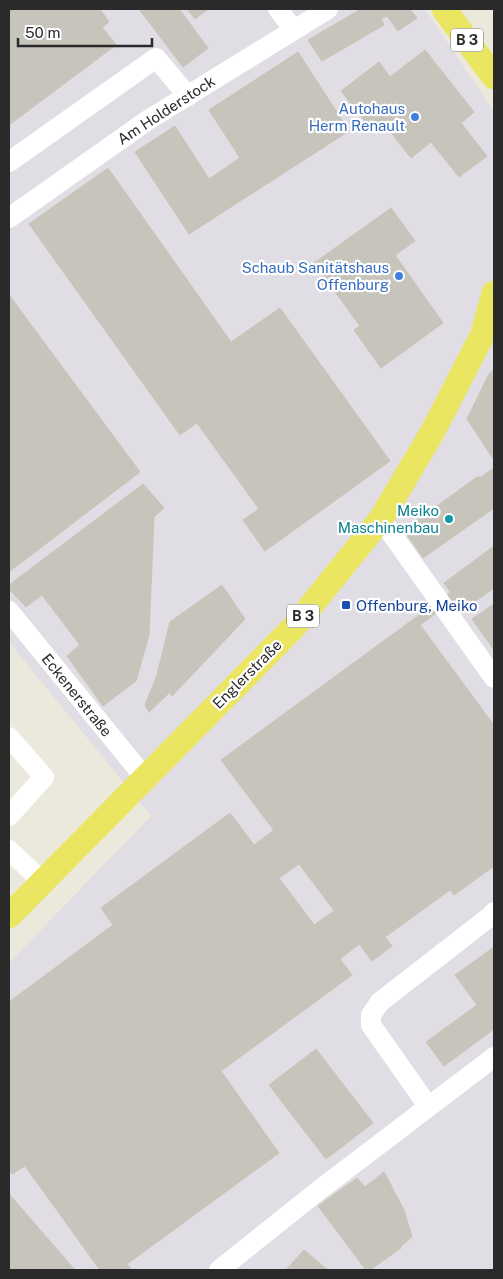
<svg xmlns="http://www.w3.org/2000/svg" width="503" height="1279" font-family="'Public Sans',sans-serif">
  <rect width="100%" height="100%" fill="#ebe8dc"/>
  <path fill="#e0dde4" d="M9,9H425L494,112V1270H9V963L151,816L9,642Z"/>
  <path fill="#c7c4bc" stroke="#c7c4b6" d="M9,9H100L109,22L102,27L116,45L9,125Z
    M139,9H179L208,48L183,67Z
    M187,9H208L195,19Z
    M361,9H410L417,18L398,31L387,16L381,19L384,25L322,61L308,40Z
    M425,50L474,112L461,123L487,156L459,177L431,142L411,158L382,121L371,129L341,91L379,62L390,77Z
    M298,52L349,131L189,234L135,152L175,126L209,179L240,158L209,110Z
    M108,168L231,342L280,308L390,461L265,551L243,520L259,509L197,423L180,435L29,224Z
    M391,208L415,241L395,255L443,323L381,368L354,330L360,326L314,263Z
    M9,295L140,472L9,572Z
    M494,370V460L467,419L489,374Z
    M494,468V508L423,558L404,530L477,477H481Z
    M143,484L164,508L154,517L149,635L136,681L103,706L67,656L80,645L42,595L26,607L9,589V585Z
    M494,546V588L463,610L444,583Z
    M222,585L245,619L172,696L170,692L149,712L145,705L157,675L170,622Z
    M451,592L455,599L420,625L415,618Z
    M494,604V650L472,619Z
    M415,618L493,724L494,722V866L454,895L450,890L385,937L392,946L372,961L221,760Z
    M230,813L352,975L221,1071L279,1153L127,1264L132,1270H100L25,1166L12,1174L9,1171V1002L113,925L101,908Z
    M274,830L299,864L279,878L254,845Z
    M334,911L359,944L340,959L314,925Z
    M494,947V1029L444,1066L426,1042L477,1005L455,975Z
    M316,1049L373,1123L326,1159L269,1085Z
    M384,1172L404,1210L412,1237L401,1246V1248L370,1270H366L318,1206L357,1178L365,1187Z
    M9,1194L75,1270H9Z
    M304,1250L328,1270H286Z"/>
  <g fill="none" stroke-linecap="round" stroke-linejoin="round">
    <path stroke="#fff" stroke-width="20" d="M278,9L294,30
      M9,162L156,58L188,96
      M9,218L148,120L328,9
      M381,519L494,678
      M9,611L145,778
      M9,737L44,777L9,816
      M9,850L43,882
      M428,1106L371,1025V1015L380,1002L492,915L494,912
      M219,1270L318,1191L494,1057"/>
    <path stroke="#ebe661" stroke-width="25" d="M444,9L494,77
      M9,916L293,628L381,519L433,431L483,334L494,293"/>
  </g>
  <g fill="#3f7fe0" stroke="#fff" stroke-width="2">
    <circle cx="415" cy="117" r="5"/>
    <circle cx="399" cy="276" r="5"/>
  </g>
  <circle fill="#0f9aa8" stroke="#fff" stroke-width="2" cx="449" cy="519" r="5"/>
  <rect fill="#1a4fb4" stroke="#fff" stroke-width="2" x="341" y="600" width="10" height="10" rx="2.5"/>
  <g text-anchor="middle" dominant-baseline="central" stroke-width="4.5" stroke-linejoin="round" paint-order="stroke">
    <g fill="#fff" stroke="#6a6a6a" stroke-width="1">
      <rect x="451" y="28.5" width="32" height="23" rx="4"/>
      <rect x="287" y="604.5" width="32" height="23" rx="4"/>
    </g>
    <g font-size="14" font-weight="bold" fill="#2a2a2a">
      <text x="467" y="40">B 3</text>
      <text x="303" y="616">B 3</text>
    </g>
    <g font-size="15" fill="#366cbe" stroke="#fff" text-anchor="end">
      <text x="405" y="108">Autohaus<tspan x="405" dy="17">Herm Renault</tspan></text>
      <text x="389" y="267">Schaub Sanitätshaus<tspan x="389" dy="17">Offenburg</tspan></text>
    </g>
    <g font-size="15" fill="#2a2a2a" stroke="#fff">
      <text transform="translate(166 110) rotate(-33)">Am Holderstock</text>
      <text transform="translate(247 674) rotate(-45)">Englerstraße</text>
      <text transform="translate(77 695) rotate(51)">Eckenerstraße</text>
    </g>
    <g font-size="15" fill="#0d838f" stroke="#fff" text-anchor="end">
      <text x="439" y="510">Meiko<tspan x="439" dy="17">Maschinenbau</tspan></text>
    </g>
    <g font-size="15" fill="#164399" stroke="#fff" text-anchor="start">
      <text x="356" y="605">Offenburg, Meiko</text>
    </g>
  </g>
  <rect width="503" height="1279" fill="none" stroke="#2a2a2a" stroke-width="20"/>
  <path d="M18 38v8h134v-8" fill="none" stroke="#2a2a2a" stroke-width="2.5"/>
  <text x="25" y="38" font-size="15" fill="#2a2a2a" stroke="#ffffff" stroke-width="4" paint-order="stroke">50 m</text>
</svg>
